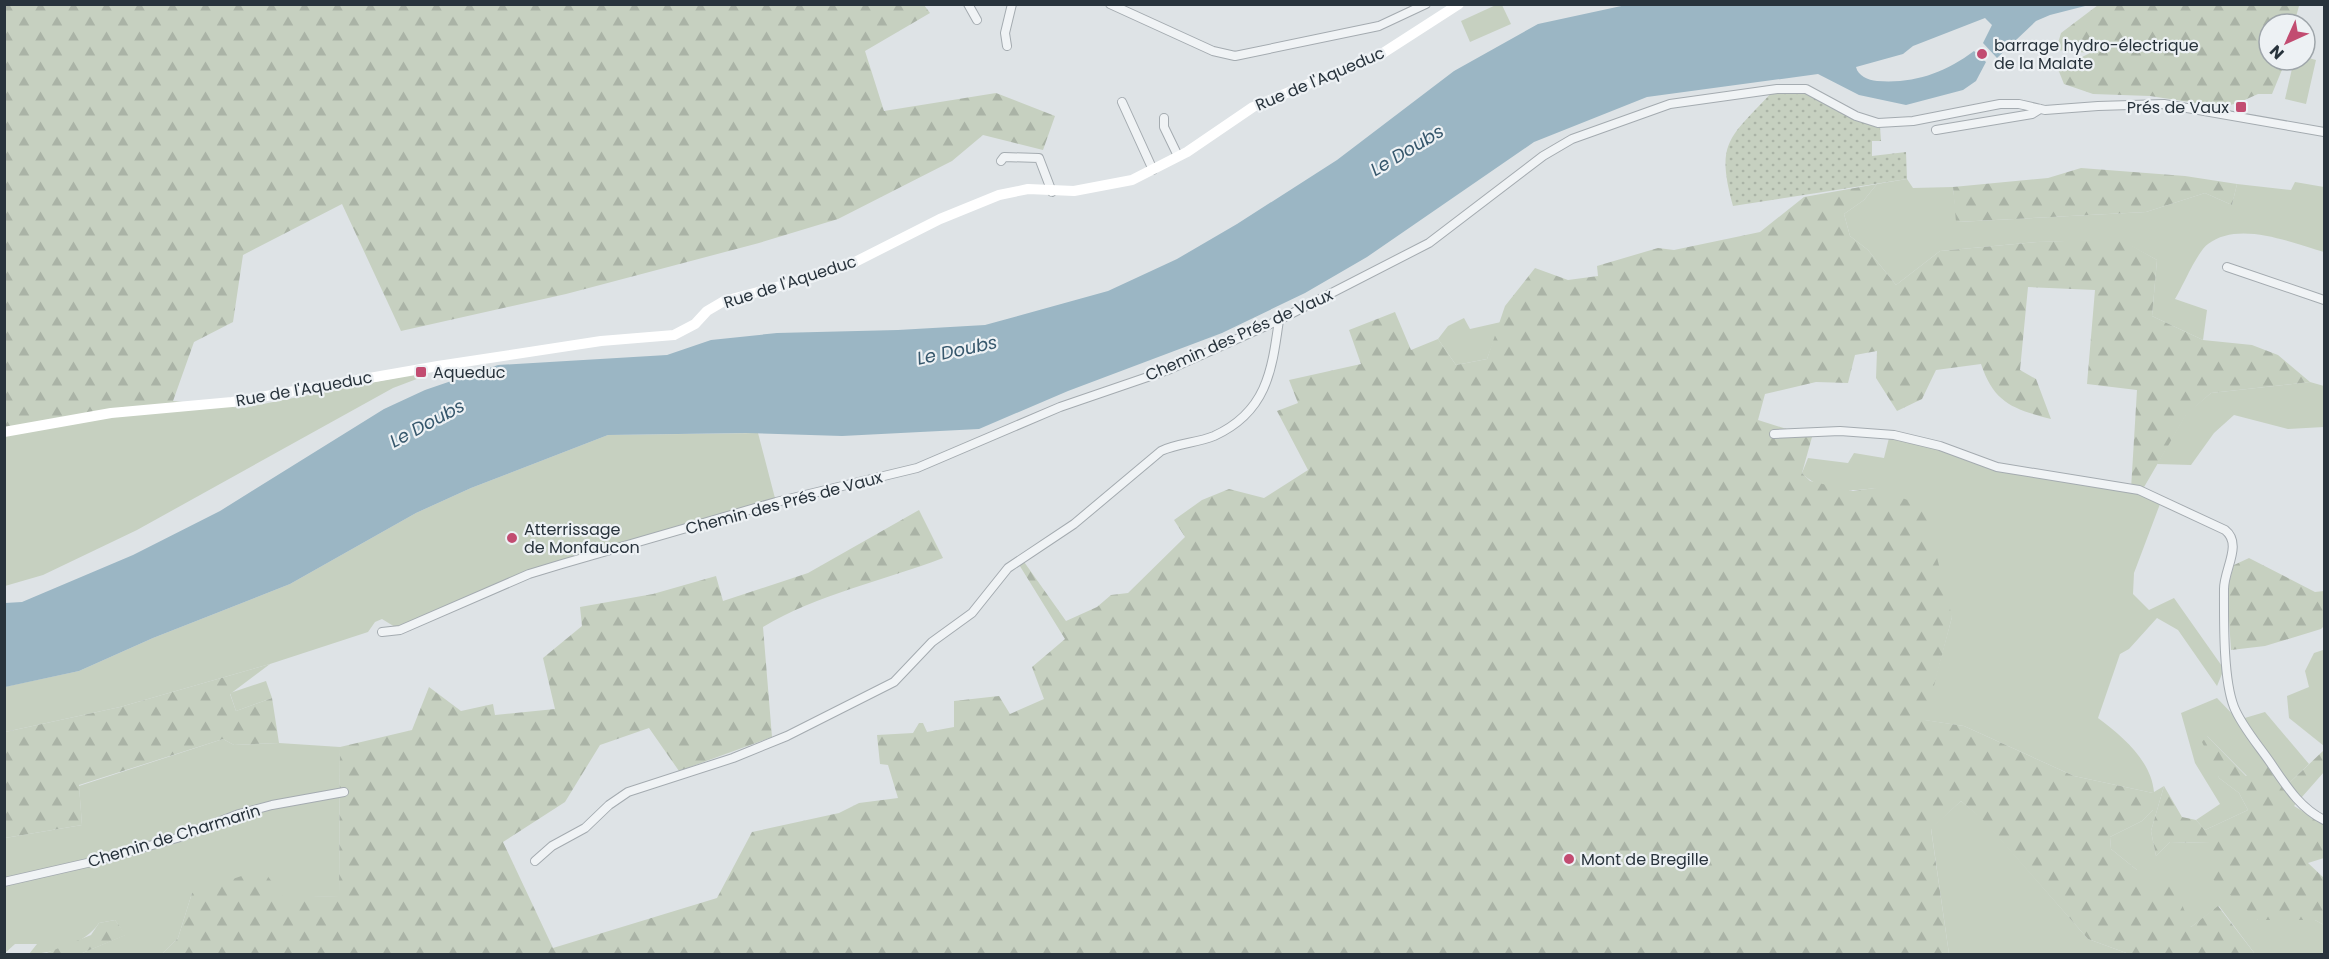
<svg xmlns="http://www.w3.org/2000/svg" width="2329" height="959" font-family="Poppins,sans-serif">
  <defs>
    <pattern id="forest-firs" width="22" height="20" patternUnits="userSpaceOnUse" patternTransform="scale(1.5)"><rect width="22" height="20" fill="#c6d0c0"/><path d="M5 1l3.5 6h-7zM16 11l3.5 6h-7z" fill="#aab3a6"/></pattern>
    <pattern id="park-dots" width="8" height="8" patternUnits="userSpaceOnUse" patternTransform="scale(1.5)"><rect width="8" height="8" fill="#c6d0c0"/><path d="M2 2h.1M6 6h.1" fill="none" stroke="#aab3a6" stroke-width="1.8" stroke-linecap="round"/></pattern>
  </defs>
  <rect width="100%" height="100%" fill="#dee3e6"/>
  <path fill="#c6d0c0" d="M1498,4L1502,5L1511,24L1470,42L1461,21Z
    M2305,57L2316,60L2306,104L2285,99L2294,60H2305Z
    M1907,179L1913,188L1953,187L1957,222L2146,212L2205,193L2232,205L2237,184L2291,190L2295,182L2324,187V252C2292,243 2239,220 2208,244C2197,252 2183,286 2175,299L2207,310L2203,340L2152,316L2157,260L2120,240L2037,242L1940,251L1896,285L1868,250L1850,236L1844,214L1864,200L1877,184Z
    M1464,318L1470,329L1501,322L1487,359L1456,365L1438,339L1448,326Z
    M421,373L422,377L393,388L137,530L43,575L5,586V427L173,401L243,408Z
    M2310,382L2324,386V427L2288,429L2234,415L2214,433L2191,465L2157,464L2186,414L2211,393Z
    M758,433L776,502L529,574L400,630L382,619L375,622L368,632L270,664L120,707L5,732L4,687L79,671L153,638L290,584L416,513L471,488L608,435Z
    M1889,438L1940,449L1993,470L2131,489L2160,504L2134,573L2133,594L2149,610L2174,598L2224,669L2217,686L2178,630L2157,618L2129,649L2120,654L2098,718C2122,736 2151,760 2154,792L2164,786L2151,831L2156,856L2170,842L2210,843L2258,920H2315L2324,925V954H2255L2219,906L2191,927L2137,882V870L2111,849L2110,837L2142,821L2153,810V793L2074,776L1964,726L1924,720L1952,617L1875,488C1852,492 1819,492 1802,473L1808,458L1848,463L1854,453L1884,458Z
    M2323,650L2324,655V746L2289,718L2287,696L2309,687L2305,671L2314,653Z
    M266,681L272,698L236,711L230,693Z
    M2217,698L2238,720L2265,712L2309,764L2284,788L2247,776L2207,736L2219,778L2239,793L2248,810L2205,830L2196,820L2220,804L2195,763L2181,713Z
    M223,739L234,745L279,743L340,747L339,896L284,898L192,893L178,938L162,954H80L125,935L115,920L99,923C86,943 53,954 29,954L37,944H15L5,953V838L82,825L79,786Z
    M1961,801L1984,820L2088,939L2129,954H1949L1931,828Z"/>
  <path fill="url(#forest-firs)" d="M4,5H924L930,13L865,51L884,111L996,93L1055,116L1043,150L983,135L952,161L838,219L759,243L566,294L401,331L342,204L243,255L233,322L194,342L173,401L140,411L5,428Z
    M2098,5L2299,6L2294,24H2269V60H2286L2272,94H2258L2238,103L2222,107L2150,96L2093,94L2064,84L2058,69L2090,53L2056,50L2061,33Z
    M2081,168L2185,176L2237,184L2232,205L2205,193L2146,212L1956,222L1953,187L2048,178Z
    M1877,184L1864,200L1844,214L1850,236L1868,250L1896,285L1940,251L2037,242L2120,239L2157,260L2152,316L2203,340L2252,345L2278,355L2310,382L2211,393L2186,415L2140,494L2131,489L2137,390L2087,384L2095,290L2028,287L2020,370L2036,379L2051,419C2013,409 1994,403 1981,364L1936,370L1922,399L1897,411L1876,378L1877,351L1855,355L1848,383L1816,382L1765,394L1758,420L1812,437L1802,473L1810,481L1853,491L1875,488L1924,506L1952,617L1925,720L1964,726L2074,776L2153,793V810L2142,821L2110,837L2111,849L2137,870V882H2173L2191,927L2218,906L2255,954H2129L2088,939L1984,821L1961,801L1931,829L1949,954H162L178,938L192,893L262,869L284,897L339,896L340,747L412,730L429,687L461,711L493,704L495,715L555,709L543,658L582,626L580,607L653,594L716,576L723,601L808,573L919,510L943,558C883,581 818,594 763,627L772,737L679,771L649,728L600,745L565,802L503,842L553,948L717,898L752,832L839,813L859,803L898,798L888,765L880,764L877,735L913,733L919,723H923L927,732L954,727V701L999,696L1010,714L1044,699L1032,667L1065,639L1018,563L1022,559L1066,621L1097,607L1111,595L1128,593L1185,537L1174,520L1202,500L1229,489L1264,498L1308,470L1277,411L1298,403L1289,380L1361,364L1349,330L1395,312L1411,350L1438,339L1456,365L1487,359L1505,306L1535,268L1568,280L1598,276L1597,266L1658,248L1674,250L1760,232L1804,197Z
    M2249,558L2315,592L2324,591V626L2321,629L2265,646L2231,650L2227,590L2234,565Z
    M270,664L230,694L236,711L272,698L279,743L234,745L223,739L79,785L82,825L5,838V732L120,707Z
    M2207,736L2246,776L2267,766L2284,788L2324,750V772L2294,806L2324,824V858L2308,863L2324,878V925L2315,920H2258L2209,876L2210,843L2170,842L2156,856L2151,831L2164,786L2182,817L2196,820L2205,830L2248,810L2239,793L2219,778L2202,742Z
    M115,920L126,935L80,954H44L91,935L99,923Z"/>
  <path fill="url(#park-dots)" d="M1772,92H1804L1854,120L1880,127L1881,141H1872V156L1906,152L1907,179L1733,206C1715,141 1730,138 1772,92Z"/>
  <path fill="#9bb6c4" d="M1626,5H2089L2050,15L2036,21L1997,58L1983,43L1992,25L1985,18L1913,46L1903,54L1856,67C1858,76 1868,80 1877,81C1913,84 1945,73 1974,51L1986,62L1976,81L1963,90L1906,105L1859,95L1818,74L1647,97L1534,142L1367,257L1305,293L1222,333L1068,391L979,429L842,436L746,433L608,435L471,488L416,513L290,584L153,638L79,671L5,687V603L22,602L133,555L220,511L384,409L425,390L498,365L667,355L711,340L777,333L898,330L985,325L1108,291L1177,259L1237,224L1337,160L1454,71L1538,24Z"/>
  <g fill="none" stroke-linecap="round" stroke-linejoin="round">
    <defs>
      <path id="street" d="M968,4L977,20
        M1110,4L1213,51L1235,56L1379,26L1426,4
        M1007,46L1005,33L1012,4
        M1122,102L1153,170
        M1164,118V127L1178,156
        M1936,130L2032,114L2040,109
        M1001,161L1004,157L1039,158L1052,192
        M2227,267L2324,300
        M1774,434L1840,431L1894,435L1940,446L1997,467L2139,490L2225,530C2243,544 2224,569 2224,589C2224,621 2223,679 2234,707C2242,727 2260,747 2272,765C2287,787 2300,808 2324,820
        M382,632L400,630L529,574L562,564L776,502L917,468L1060,407L1168,370L1279,320L1429,243L1543,156L1572,139L1670,104L1777,89H1806L1856,116L1878,123L1913,121L2000,104H2019L2045,110L2098,106L2164,104L2324,132
        M535,861L552,846L585,828L609,805L628,792L733,758L787,736L894,682L932,642L972,613L1008,568L1074,524L1161,451C1178,443 1197,443 1214,436C1267,412 1272,370 1279,320
        M4,882L96,861L177,838L239,814L272,805L344,792"/>
    </defs>
    <use href="#street" stroke="#a4abb0" stroke-width="10"/>
    <use href="#street" stroke="#f0f3f5" stroke-width="8"/>
    <path stroke="#fff" stroke-width="10" d="M4,432L111,413L232,402L438,366L601,341L674,335L695,324L707,311L724,301L810,278L853,263L940,219L999,195L1028,189L1074,191L1132,180L1187,152L1253,107L1383,53L1459,4"/>
  </g>
  <g fill="#c24c71" stroke="#edf1f4" stroke-width="2">
    <circle cx="1982" cy="54" r="6"/>
    <rect x="2235" y="101" width="12" height="12" rx="3"/>
    <rect x="415" y="366" width="12" height="12" rx="3"/>
    <circle cx="512" cy="538" r="6"/>
    <circle cx="1569" cy="859" r="6"/>
  </g>
  <g text-anchor="middle" dominant-baseline="central" stroke-width="4.5" stroke-linejoin="round" paint-order="stroke">
    <g font-size="16" fill="#28333c" stroke="#edf1f4" text-anchor="start">
      <text x="1994" y="45">barrage hydro-électrique<tspan x="1994" dy="18">de la Malate</tspan></text>
      <text x="2229" y="107" text-anchor="end">Prés de Vaux</text>
      <text x="433" y="372">Aqueduc</text>
      <text x="524" y="529">Atterrissage<tspan x="524" dy="18">de Monfaucon</tspan></text>
      <text x="1581" y="859">Mont de Bregille</text>
    </g>
    <g font-size="16" fill="#28333c" stroke="#edf1f4">
      <text transform="translate(1320 79) rotate(-23)">Rue de l'Aqueduc</text>
      <text transform="translate(790 282) rotate(-18)">Rue de l'Aqueduc</text>
      <text transform="translate(1239 335) rotate(-24)">Chemin des Prés de Vaux</text>
      <text transform="translate(304 389) rotate(-10)">Rue de l'Aqueduc</text>
      <text transform="translate(784 503) rotate(-15)">Chemin des Prés de Vaux</text>
      <text transform="translate(174 836) rotate(-17)">Chemin de Charmarin</text>
    </g>
    <g font-size="18" font-style="italic" fill="#36576c" stroke="#edf1f4">
      <text transform="translate(1407 150) rotate(-31)">Le Doubs</text>
      <text transform="translate(957 350) rotate(-12)">Le Doubs</text>
      <text transform="translate(427 423) rotate(-28)">Le Doubs</text>
    </g>
  </g>
  <rect width="2329" height="959" fill="none" stroke="#28333c" stroke-width="12"/>
  <g transform="translate(2287 42) rotate(225)"><circle r="28" fill="#edf1f4" stroke="#9ea5aa" stroke-width="1.5"/>
  <path d="M0-4.5L10 22L0 15L-10 22Z" fill="#c24c71"/>
  <text y="-9" font-size="16" font-weight="bold" text-anchor="middle" fill="#28333c">N</text>
  </g>
</svg>
